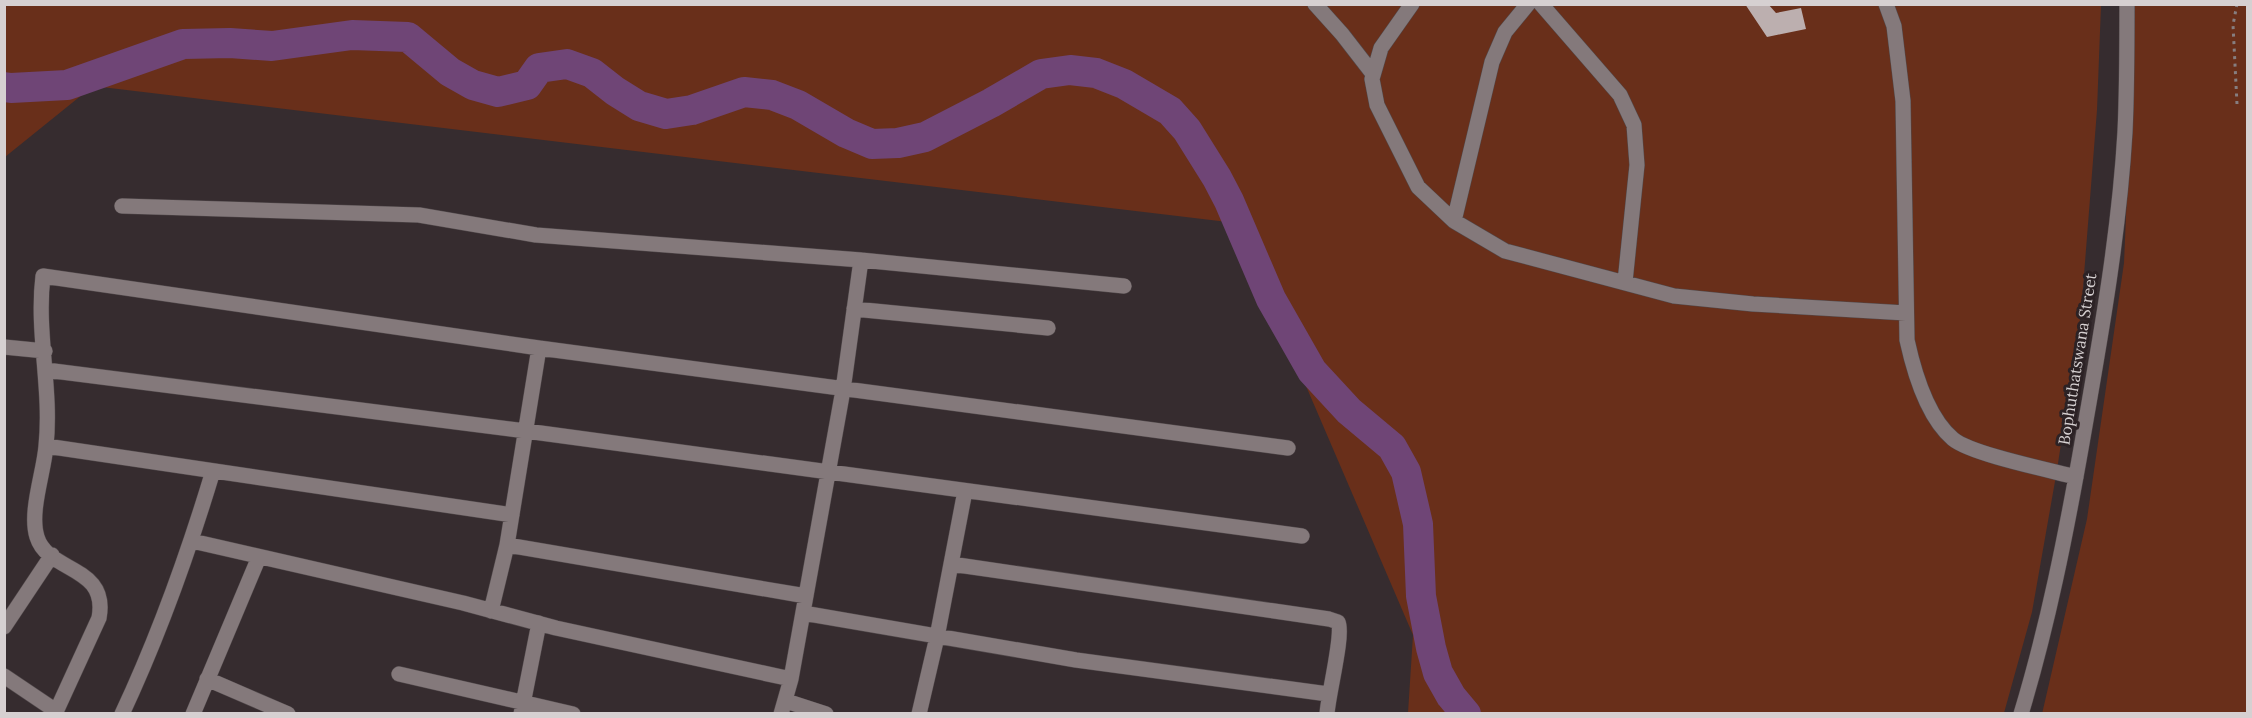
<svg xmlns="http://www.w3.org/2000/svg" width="2252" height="718" font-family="Lora,serif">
  <rect width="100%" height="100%" fill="#362c2f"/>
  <path fill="#692f1a" d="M5,5H2101L2097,110L2081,313L2057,470L2032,612L2004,713H1408L1413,635L1236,223L93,86L5,157Z
    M2135,5H2247V713L2042,714L2087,519L2124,263Z"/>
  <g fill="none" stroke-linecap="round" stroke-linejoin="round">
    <path stroke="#6f4576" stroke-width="30" d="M4,87L11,88L67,85L183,44L230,43L272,46L352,35L408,37L450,72L473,85L498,92L527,85L539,68L567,64L592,73L615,91L639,106L666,114L692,110L744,92L772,95L798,105L846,133L872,144L898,143L925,137L991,103L1041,74L1070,70L1096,73L1124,84L1170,111L1187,130L1217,178L1229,201L1271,299L1312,371L1349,411L1392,447L1406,472L1418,524L1421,596L1431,648L1438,673L1451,696L1466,714"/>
  </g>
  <path fill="#bcafaf" d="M1745,4H1768L1776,13L1801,8L1806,29L1767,37Z"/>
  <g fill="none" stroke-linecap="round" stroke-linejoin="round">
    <defs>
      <path id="minor" d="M1315,4L1342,34L1373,74
        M1412,4L1381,48L1372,79L1377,105L1418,187L1454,221L1505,251L1674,296L1753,304L1906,313
        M1541,4L1620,95L1634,125L1637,165L1625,282
        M1886,4L1894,26L1903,101L1907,340C1914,372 1927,417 1953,439C1971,454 2049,470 2076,477
        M122,206L419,215L536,235L861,260L1124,286
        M1454,221L1492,62L1505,32L1528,4
        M854,309L1048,328
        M4,347L45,351
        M46,370L526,431L1302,536
        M46,446L512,515
        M192,541L463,603L556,628L791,679
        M507,545L806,596
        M951,564L1329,619L1338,622C1344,634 1328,695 1327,714
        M491,611L507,545L539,348
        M803,613L1076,660L1328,694
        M4,627L52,555
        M399,674L573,714
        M4,676L56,711
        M207,679L288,714
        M786,701L826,714
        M55,714L99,618C109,565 48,573 37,537C29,512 44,472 46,446C52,389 36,333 43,276L539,348L1288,448
        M122,714C159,635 188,554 213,471
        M193,714L259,557
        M521,714L539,623
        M781,714L791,679L843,390L861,260
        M919,714L937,637L965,491
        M2021,714C2048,625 2066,534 2082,443C2100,340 2119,236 2125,132C2127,90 2127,47 2127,4"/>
    </defs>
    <use href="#minor" stroke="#51494b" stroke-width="16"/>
    <path stroke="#867e80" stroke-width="3" stroke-dasharray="3 4.5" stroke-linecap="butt" d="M2237,4L2233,25L2237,104"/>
    <use href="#minor" stroke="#84797b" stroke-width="15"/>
  </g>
  <g text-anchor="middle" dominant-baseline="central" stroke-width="6" stroke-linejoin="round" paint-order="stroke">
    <g font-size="16" fill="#d6d0d1" stroke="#2c2225">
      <text transform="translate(2077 359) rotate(-81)">Bophuthatswana Street</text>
    </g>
  </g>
  <rect width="2252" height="718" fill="none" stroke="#d6d0d1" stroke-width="12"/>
</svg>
